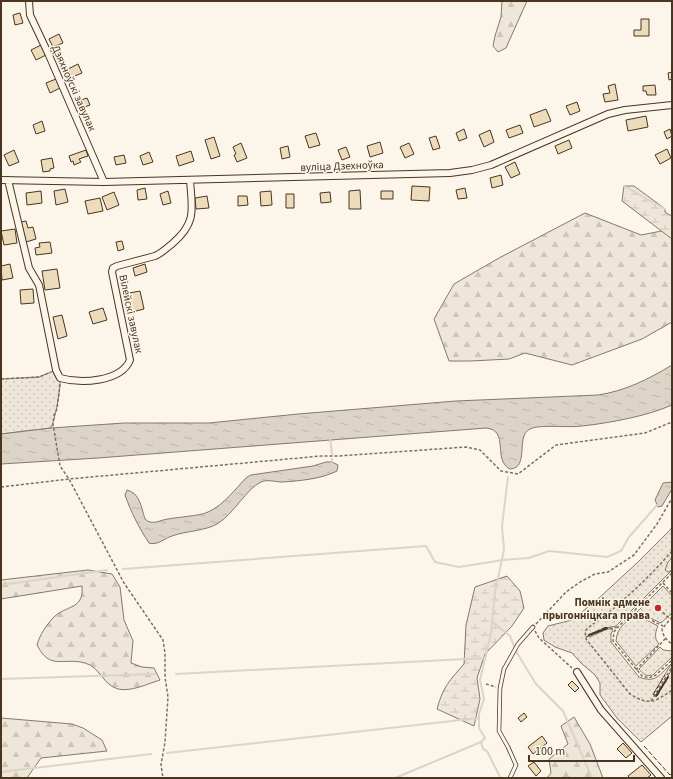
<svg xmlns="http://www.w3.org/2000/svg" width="673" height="779" font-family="'Source Sans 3',sans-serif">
  <defs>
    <pattern id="grass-dots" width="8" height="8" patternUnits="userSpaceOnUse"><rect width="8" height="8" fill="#ede6d9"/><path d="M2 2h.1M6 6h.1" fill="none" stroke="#cdc6ba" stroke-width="1.8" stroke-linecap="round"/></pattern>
    <pattern id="forest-firs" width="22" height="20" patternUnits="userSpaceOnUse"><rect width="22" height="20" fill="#ede6d9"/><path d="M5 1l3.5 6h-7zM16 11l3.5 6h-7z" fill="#cdc6ba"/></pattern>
    <pattern id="wetland-marsh" width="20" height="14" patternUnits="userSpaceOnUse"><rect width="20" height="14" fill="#ede6d9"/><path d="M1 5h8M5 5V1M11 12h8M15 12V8" fill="none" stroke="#cdc6ba"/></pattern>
    <pattern id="water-ripples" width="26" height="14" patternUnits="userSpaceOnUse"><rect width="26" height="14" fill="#dcd4c6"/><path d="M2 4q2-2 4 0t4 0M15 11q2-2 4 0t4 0" fill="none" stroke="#beb7aa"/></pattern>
  </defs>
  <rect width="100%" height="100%" fill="#fbf6e9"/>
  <path fill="url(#grass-dots)" stroke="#887966" d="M56,370C57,373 60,376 60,379C61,388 55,420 51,428L1,434V379L39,377Z
    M672,526V570L616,626L607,628L589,635L590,637L607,629H613L611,634V642L639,677C656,684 660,674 672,663L653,694L657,696L672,669V716L641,742L617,718L600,695V683L595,675L581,663L572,653L555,647L544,640L543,633L548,626L572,620L599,598L638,562L671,529Z
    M663,586L672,596V613L661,623L637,612Z
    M635,614L658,626C655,633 654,638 659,644L636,666L616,641C617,627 626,622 635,614Z
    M660,647L663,650L672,651V657L653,675C646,677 643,674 639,669Z"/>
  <path fill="url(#forest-firs)" stroke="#887966" d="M502,1H527L506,48L498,52L493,46L495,36L501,17Z
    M585,213L641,235L672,229V322L642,339L572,365L525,353L509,359L471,361H449L434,319L454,284L499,258Z
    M672,558V570L668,572L665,570L668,562Z
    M88,570L112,574L120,587L124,620L133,641L131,663L142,667L154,668L160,680C147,684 131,692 118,689C103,685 100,667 85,663C63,657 50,671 37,645C40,634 47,624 55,616C68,605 84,609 82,586L1,599V580Z
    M574,717L590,744L603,778H547L551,773L549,759L568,744L561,726Z
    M1,718L72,724L83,728L102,740L107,751L41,758L27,778H1Z"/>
  <path fill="url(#wetland-marsh)" stroke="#887966" d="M624,186H634L664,208L666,213L672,216V239L622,201Z
    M507,576L520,591L524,608L512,626L485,654L477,678L480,699L474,726L437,709C443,687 449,681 464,664L466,625L475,587Z"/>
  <path fill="url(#water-ripples)" stroke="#887966" d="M672,365V405C647,416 610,423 582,426C570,428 539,424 530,429C515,436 530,468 510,469C492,460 510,430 486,428L98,458L1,464V434L51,428L124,423H209L298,414L456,401L598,395C625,391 649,379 672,365Z
    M326,462H332L338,465L337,471C321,479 299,481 282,482C275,482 268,479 261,482C246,489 234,514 217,524C205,531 185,531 172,536C165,538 157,546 149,543C139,528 131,512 125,495L127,490C140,493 141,507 145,519C152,526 160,520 168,519C178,517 200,516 208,512C224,505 235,489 247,477L251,475L313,466Z
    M672,482V489L662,506L658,507L655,500L663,483Z"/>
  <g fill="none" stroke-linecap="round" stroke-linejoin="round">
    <path stroke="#dcd4c6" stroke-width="2" d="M624,186L665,209
      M330,438L332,454
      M332,459V462
      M123,569L426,546L435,562L459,567L503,560L529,558L549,551L607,557L621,551L629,537L658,504
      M1,585L107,570
      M492,621L510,636L517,653L536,684L563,711L592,778
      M176,674L485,658
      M1,679L155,674
      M167,753L479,718
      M1,772L151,754
      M500,777L487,751L483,749L481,742L485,738L479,728V714L484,699L480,680L491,633L495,592L504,550L502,526L508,477
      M395,778L481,742"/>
  </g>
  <path fill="#ecdcbc" stroke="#4a3520" d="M20,13L23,23L15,25L13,15Z
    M641,19H649V36H634V30H641Z
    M59,34L63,43L53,47L49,39Z
    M41,45L46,55L36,60L31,50Z
    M78,64L82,73L72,77L68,69Z
    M672,72V79L669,80L668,73Z
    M56,79L60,88L50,93L46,83Z
    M615,84L618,100L605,102L603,94L610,93L608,86Z
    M655,85L656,95H647L646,91H643V86Z
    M87,98L90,105L82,108L78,101Z
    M577,102L580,111L570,115L566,106Z
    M546,109L551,121L534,127L530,115Z
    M646,116L648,127L628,131L626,120Z
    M42,121L45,131L36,134L33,125Z
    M520,125L523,133L509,138L506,130Z
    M464,129L467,138L459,141L456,133Z
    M670,129L672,136L667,139L664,132Z
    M490,130L494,142L484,147L479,135Z
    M316,133L320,145L309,148L305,136Z
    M436,136L440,148L433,150L429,138Z
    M214,137L220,156L211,159L205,140Z
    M569,140L572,148L558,154L555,146Z
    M380,142L383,153L370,157L367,146Z
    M241,143L247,158L237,162L234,155L236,154L233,147Z
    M409,143L414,154L405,158L400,147Z
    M288,146L290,157L282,159L280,148Z
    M346,147L350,157L342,160L338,150Z
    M667,149L671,158L660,164L655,155Z
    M14,150L19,162L9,166L4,155Z
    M86,150L88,156L79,159L81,162L74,165L73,161L71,162L69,156Z
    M191,151L194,161L179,166L176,156Z
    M149,152L153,162L143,165L140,156Z
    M124,155L126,163L116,165L114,157Z
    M52,158L54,168L50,169V171L43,172L41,160Z
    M515,162L520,174L511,178L505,167Z
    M501,175L503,185L492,188L490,178Z
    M412,186L430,187L429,201L411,200Z
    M145,188L147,199L138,200L137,190Z
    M465,188L467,198L458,199L456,190Z
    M65,189L68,202L56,205L54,191Z
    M360,190L361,209H349V191Z
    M41,191L42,203L27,205L26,193Z
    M168,191L171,203L163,205L160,194Z
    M271,191L272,205L261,206L260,192Z
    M381,191H393V199H381Z
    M114,192L119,205L107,210L102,197Z
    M330,192L331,202L321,203L320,193Z
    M286,194H294V208H286Z
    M207,196L209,208L196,209L195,198Z
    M238,196H247L248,205L238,206Z
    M100,198L103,211L88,214L85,201Z
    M26,221L28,228L33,227L36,239L26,242L21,222Z
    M15,229L17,243L4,245L1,231Z
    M122,241L124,249L118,251L116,242Z
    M50,242L52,253L36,255L35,248L40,247L39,243Z
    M10,264L13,278L2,280L1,266Z
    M145,264L147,272L135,276L133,268Z
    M57,269L60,288L45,290L42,271Z
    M33,289L34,303L21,304L20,290Z
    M140,291L144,309L132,312L129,293Z
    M103,308L107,320L93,324L89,312Z
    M62,315L67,336L58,339L53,317Z
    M572,681L579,688L575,692L568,685Z
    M524,713L527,717L521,722L518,718Z
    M542,736L547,743L533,754L528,747Z
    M623,743L632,753L626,758L617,749Z
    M534,762L541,771L536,776L528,766Z
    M642,765L651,775L647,778H630L628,776Z"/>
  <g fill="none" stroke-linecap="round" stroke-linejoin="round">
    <defs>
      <path id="service" d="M510,778L516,765L508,747L499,731L500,688L504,669L518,644L533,627"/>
      <path id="minor" d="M29,1L30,15L48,53L104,182
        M1,180L104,182L450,173L472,170L491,165L608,114L625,110L672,105
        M8,180L29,268L39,285L56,370L60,378C81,384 121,382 130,360L112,272L113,268L117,266L155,256C162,253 167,248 173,243C197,222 192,209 190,180
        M577,672L601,710L661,778"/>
    </defs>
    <use href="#service" stroke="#4a3520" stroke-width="4.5"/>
    <use href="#minor" stroke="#4a3520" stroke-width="8"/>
    <path stroke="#7f6f5c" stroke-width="1.5" stroke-dasharray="3 2" stroke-linecap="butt" d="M1,379L39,377L51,372
      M60,384L57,409L54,415L53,424L60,466L69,479L124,583L163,640L165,653V677L168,697L165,742L161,765L163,778
      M1,487L69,479L321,456H338L466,447L480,450L501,471L518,474L556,445L645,433L672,422
      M672,551C654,572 635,590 614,608C605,616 594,622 585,631L586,639L630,694C649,706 655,702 672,690
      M672,573L618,627L614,632L613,641L642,676L649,678L656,675L672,660
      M663,583L672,593
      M659,609L670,619
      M634,612L663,626
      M672,617L662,629C663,636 666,640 672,644
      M536,624L566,592L580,582L595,574L608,572L634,555L657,524L672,498
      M535,631L539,638L572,668
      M586,637L607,629L618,627
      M636,670L665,639
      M486,684L496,687
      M651,701L672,667"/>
    <use href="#service" stroke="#fbf6e9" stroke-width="3"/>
    <use href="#minor" stroke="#fbf6e9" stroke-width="6"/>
    <path stroke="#4a3520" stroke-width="1" stroke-dasharray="5 2" stroke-linecap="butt" d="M589,635L606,627
      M653,695L665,675
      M657,696L668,677
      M644,746L670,775L672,773"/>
    <path stroke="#4a3520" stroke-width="2" d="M589,635L607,628
      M656,696L668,677"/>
  </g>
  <circle fill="#c62828" stroke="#fbf6e9" stroke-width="1.5" cx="658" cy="608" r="4"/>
  <g text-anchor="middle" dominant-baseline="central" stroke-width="3" stroke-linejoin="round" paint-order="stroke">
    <g font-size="11" fill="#4a3520" stroke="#fbf6e9">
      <text transform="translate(74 88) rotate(66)">Дзяхноўскі завулак</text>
      <text transform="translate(342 166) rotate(-2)">вуліца Дзехноўка</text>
      <text transform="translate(131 314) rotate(78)">Вілейскі завулак</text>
    </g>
    <g font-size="11" font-weight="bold" fill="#4a3520" stroke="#fbf6e9" text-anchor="end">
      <text x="650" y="602">Помнік адмене<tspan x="650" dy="13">прыгонніцкага права</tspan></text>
    </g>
  </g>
  <rect width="673" height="779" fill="none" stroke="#4a3520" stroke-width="4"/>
  <path d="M529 755v6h105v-6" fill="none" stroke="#4a3520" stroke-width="2"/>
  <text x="535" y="755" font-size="12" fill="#4a3520" stroke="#fbf6e9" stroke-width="3" paint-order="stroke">100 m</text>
</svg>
